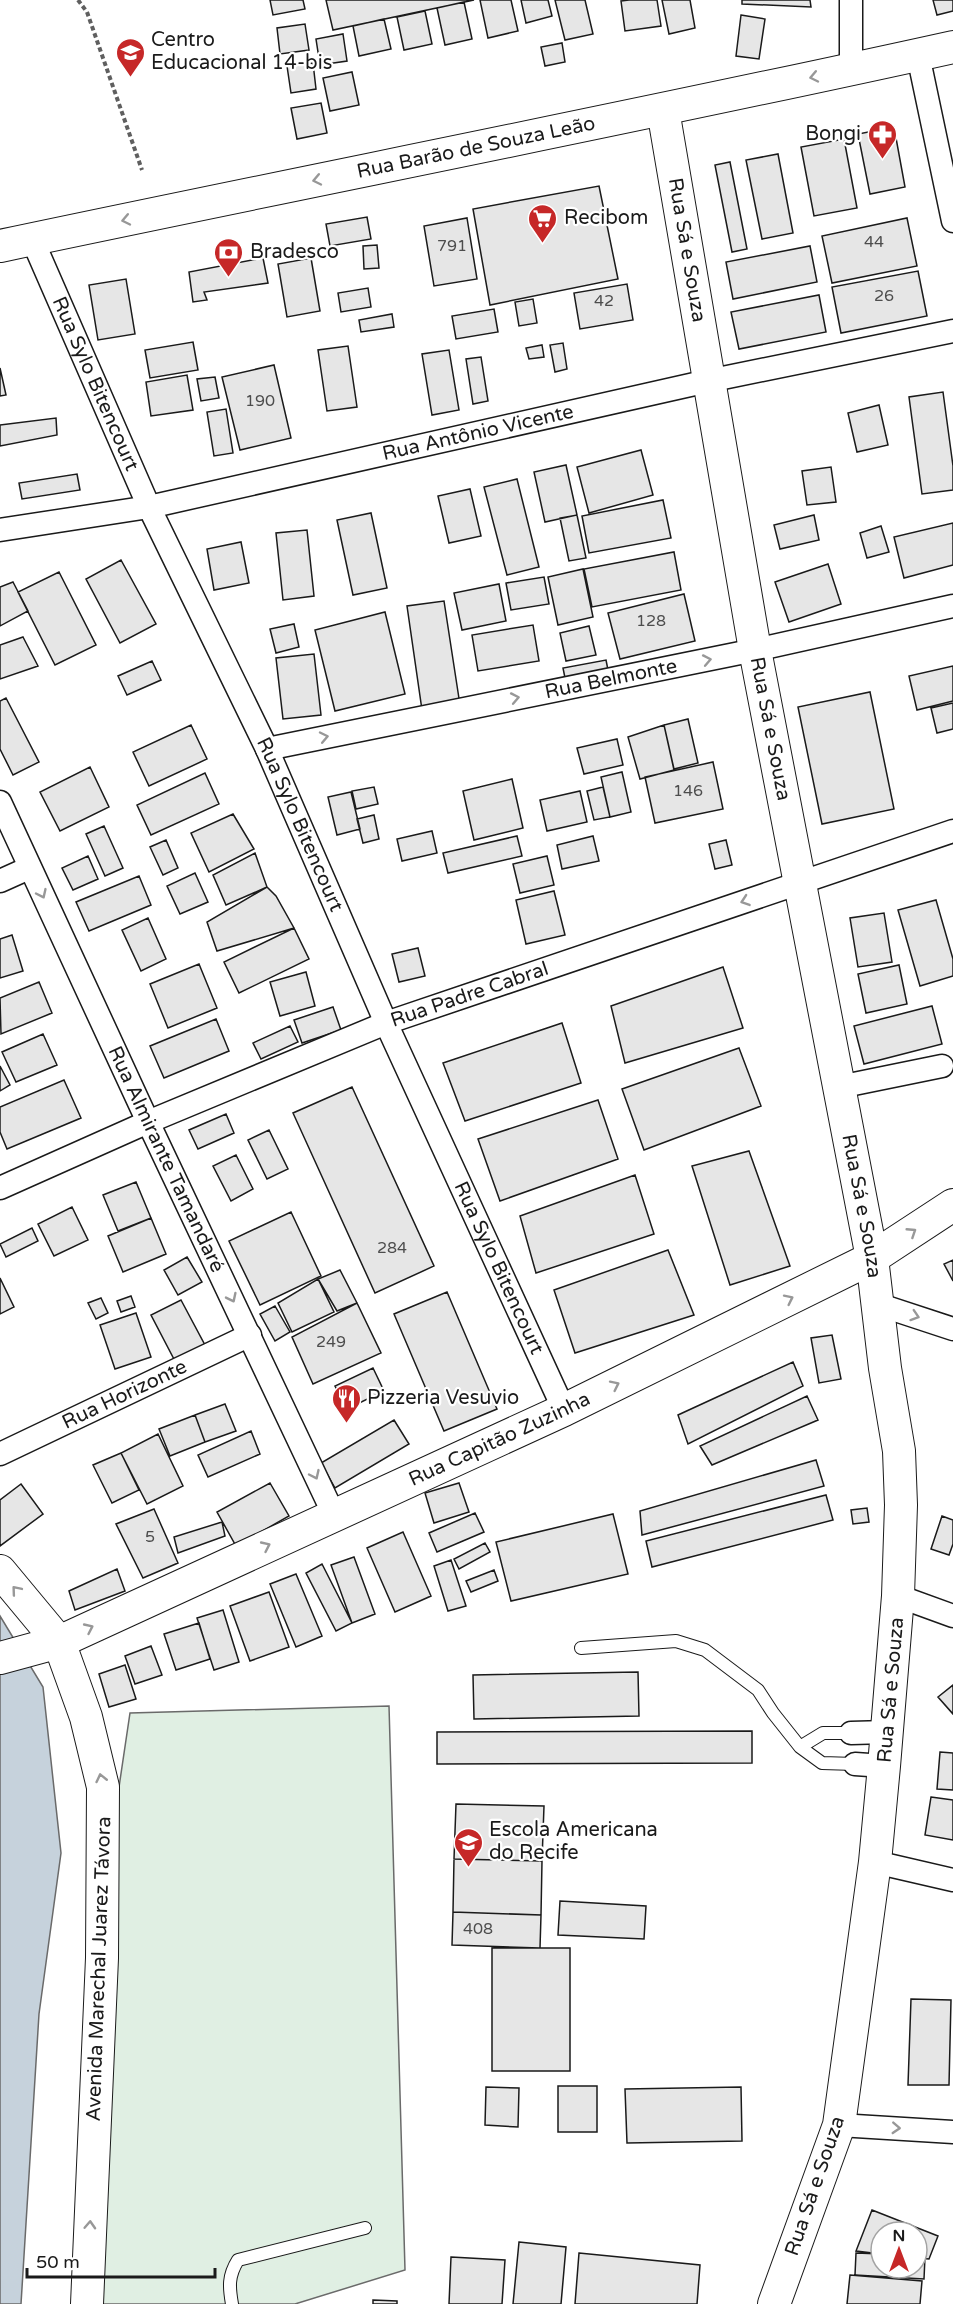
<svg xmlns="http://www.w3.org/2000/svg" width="953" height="2304" font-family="'Varela Round',sans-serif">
  <rect width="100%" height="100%" fill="#fff"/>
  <path fill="#e0efe3" stroke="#6a6a6a" stroke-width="1.5" d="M389,1706L405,2270L295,2304H75L84,2023L130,1713Z"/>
  <path fill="#c6d2dc" stroke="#6a6a6a" stroke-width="1.5" d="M0,1616L43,1687L61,1853L39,2014L21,2304H0Z"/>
  <path fill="#e6e6e6" stroke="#1a1a1a" stroke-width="1.5" d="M270,0H303L305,9L273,15Z
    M326,0H474L333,30Z
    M480,0H511L518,31L488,38Z
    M521,0H548L552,16L526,23Z
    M555,0H585L593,34L565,40Z
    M629,0H657L661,26L625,31L621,1Z
    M662,0H690L695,28L669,34Z
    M742,0H810L811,7L742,4Z
    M933,0H953V11L937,15Z
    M464,2L472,39L445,45L437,8Z
    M425,11L432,44L404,50L397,17Z
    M741,15L765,19L759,59L736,56Z
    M384,19L391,49L359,56L353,26Z
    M305,24L309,50L280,54L277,28Z
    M343,34L347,61L320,65L316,39Z
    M562,43L565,62L545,66L541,47Z
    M313,63L316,89L291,93L287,66Z
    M352,72L359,105L330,111L323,78Z
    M321,103L327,133L297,139L291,108Z
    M894,127L905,187L870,194L858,134Z
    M844,139L857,208L814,216L801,147Z
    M778,154L793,233L762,239L746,160Z
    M730,162L747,249L732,252L715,165Z
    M599,186L618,279L490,305L473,209Z
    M367,217L371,239L330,246L326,224Z
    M467,218L477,279L434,286L424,226Z
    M907,218L917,266L832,283L822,236Z
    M377,245L379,268L364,269L363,246Z
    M810,246L817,282L733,299L726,262Z
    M263,258L268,283L204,292L207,300L193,302L189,272Z
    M311,258L320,311L287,317L278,264Z
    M918,271L927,316L841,333L832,287Z
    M126,279L135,334L98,340L89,285Z
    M627,284L633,320L580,329L574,293Z
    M368,288L371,307L341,312L338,293Z
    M819,295L826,332L739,349L731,312Z
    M533,299L537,323L519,326L515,302Z
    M494,309L498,332L456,339L452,316Z
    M392,314L394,327L361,332L359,320Z
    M193,342L198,370L150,378L145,350Z
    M563,343L567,369L555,372L550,345Z
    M542,345L544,357L529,359L526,348Z
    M348,346L357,407L327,411L318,350Z
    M449,350L459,410L432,415L422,354Z
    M481,357L488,401L473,404L466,359Z
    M274,365L291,438L240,450L222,377Z
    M0,368L6,395L0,396Z
    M187,375L193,410L151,416L146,382Z
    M215,377L219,398L201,401L197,379Z
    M943,392L953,466V490L922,494L909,397Z
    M879,405L888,445L857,452L848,413Z
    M226,409L233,453L214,456L207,412Z
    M56,418L57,435L0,446V425Z
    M641,450L653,495L589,513L577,467Z
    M566,465L577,515L545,522L534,472Z
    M831,467L836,502L807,505L802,471Z
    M77,474L80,490L22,499L19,483Z
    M517,479L539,567L507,575L484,487Z
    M470,489L481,536L449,543L438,496Z
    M663,500L671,538L589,553L582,516Z
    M371,513L387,588L353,595L337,520Z
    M577,515L586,558L569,561L560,518Z
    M814,515L819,540L780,549L774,525Z
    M953,523V565L904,578L894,537Z
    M881,526L889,552L867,558L860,533Z
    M307,530L314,596L283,600L276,533Z
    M241,542L249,583L214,590L207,549Z
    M674,552L681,590L592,607L584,569Z
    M121,560L156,624L120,643L86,579Z
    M828,564L841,604L789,622L775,582Z
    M583,569L593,617L558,625L548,577Z
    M59,572L96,645L55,665L18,592Z
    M544,577L549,604L511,610L506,583Z
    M13,582L28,611L0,626V587Z
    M499,584L506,621L462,630L454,593Z
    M684,594L695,641L620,659L608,613Z
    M444,601L460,705L422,710L407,606Z
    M385,612L405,694L335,711L315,630Z
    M294,624L299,647L276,653L270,629Z
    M533,625L539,661L478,671L472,635Z
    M589,626L596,655L566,661L560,633Z
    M23,637L38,666L0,679V645Z
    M314,654L321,715L283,719L276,658Z
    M606,660L609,675L566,683L563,668Z
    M152,661L161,680L127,695L118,676Z
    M953,666V701L917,710L909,676Z
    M870,692L894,809L822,824L798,707Z
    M6,698L39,762L13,775L0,749V701Z
    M953,703V729L937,733L931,708Z
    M688,719L698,763L674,769L664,725Z
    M191,725L207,759L149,786L133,752Z
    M664,725L674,770L640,779L628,737Z
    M617,739L623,765L584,774L577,748Z
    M713,762L723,809L655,823L645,777Z
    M90,767L109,807L60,831L40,792Z
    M622,772L631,812L610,817L601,777Z
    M205,773L219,804L151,835L137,805Z
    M512,779L523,828L474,840L463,791Z
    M374,787L378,804L356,809L352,791Z
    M603,787L610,817L594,820L587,791Z
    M580,791L587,822L547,831L540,800Z
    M351,792L360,829L337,835L328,797Z
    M233,814L254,849L209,872L191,833Z
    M374,815L379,839L363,843L357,819Z
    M104,826L123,868L105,876L86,834Z
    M432,831L437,853L402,861L397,839Z
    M517,836L522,856L448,873L443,853Z
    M593,836L599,861L562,869L557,845Z
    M166,840L178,868L163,875L150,847Z
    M726,840L732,865L715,869L709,844Z
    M255,853L267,887L226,905L213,875Z
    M88,856L98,879L73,890L62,868Z
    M547,856L554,885L520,893L513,864Z
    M195,873L208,902L180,914L167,886Z
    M139,876L151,905L89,931L76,902Z
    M267,887L276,896L294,928L217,951L207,922Z
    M554,891L565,935L526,944L516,900Z
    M936,900L953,959V976L920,986L898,910Z
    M884,913L892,962L858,967L850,918Z
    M148,918L166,959L141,971L122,930Z
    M294,928L309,959L239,993L224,962Z
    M12,935L23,971L0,978V939Z
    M418,948L425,976L399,982L392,954Z
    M199,964L217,1008L168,1028L150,984Z
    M899,965L907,1004L866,1013L858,974Z
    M723,967L743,1028L625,1063L611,1006Z
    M306,972L315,1006L280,1016L270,982Z
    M39,982L52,1013L1,1034L0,998Z
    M932,1006L942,1044L864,1064L854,1026Z
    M333,1007L341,1030L302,1043L294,1020Z
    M216,1019L229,1051L164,1078L150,1046Z
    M562,1023L581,1083L465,1121L443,1063Z
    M290,1026L298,1042L261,1059L253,1043Z
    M43,1034L57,1065L16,1082L2,1052Z
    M739,1048L761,1106L644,1150L622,1089Z
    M0,1066L10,1085L0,1091Z
    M64,1080L81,1118L7,1149L0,1132V1107Z
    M352,1087L434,1266L375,1293L293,1113Z
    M598,1100L618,1159L500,1201L478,1139Z
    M226,1114L234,1133L198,1149L189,1130Z
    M269,1130L288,1169L267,1179L248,1140Z
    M749,1151L790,1266L730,1285L692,1166Z
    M236,1155L253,1189L231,1201L213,1166Z
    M635,1175L654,1234L536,1273L520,1216Z
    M136,1182L151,1218L118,1231L103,1195Z
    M72,1207L88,1240L54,1256L38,1224Z
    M291,1212L321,1276L260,1305L229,1241Z
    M151,1218L166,1254L123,1272L108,1236Z
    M32,1228L38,1241L6,1257L0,1244Z
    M668,1250L694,1315L575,1353L554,1290Z
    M187,1257L202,1282L178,1295L164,1270Z
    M953,1260V1281L944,1264Z
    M340,1270L357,1303L337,1311L318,1279Z
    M0,1278L14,1307L0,1314Z
    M318,1279L334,1312L292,1332L278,1303Z
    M447,1292L497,1409L444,1431L394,1314Z
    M131,1296L135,1307L121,1312L117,1301Z
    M101,1298L108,1313L96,1319L88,1303Z
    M181,1300L206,1347L176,1363L151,1315Z
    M357,1303L381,1353L313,1384L292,1337Z
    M275,1306L290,1332L275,1341L260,1314Z
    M136,1313L151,1357L115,1369L100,1325Z
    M832,1335L841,1379L819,1383L811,1338Z
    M793,1362L803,1386L688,1444L678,1415Z
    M373,1368L384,1391L347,1409L335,1386Z
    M807,1396L818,1420L712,1465L700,1446Z
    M225,1404L236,1431L205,1442L195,1415Z
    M195,1415L205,1442L170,1456L159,1429Z
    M394,1420L409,1444L335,1488L321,1463Z
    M251,1431L260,1454L208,1477L198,1455Z
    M158,1434L183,1486L147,1504L121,1453Z
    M121,1453L139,1490L112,1503L93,1465Z
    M816,1460L824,1486L642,1535L640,1511Z
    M270,1483L289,1516L236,1546L217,1512Z
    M459,1483L469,1512L434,1523L425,1493Z
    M21,1484L43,1514L0,1546V1500Z
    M826,1495L833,1520L652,1567L646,1541Z
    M867,1508L869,1522L853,1524L851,1510Z
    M154,1509L178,1563L143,1578L116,1524Z
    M475,1513L484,1532L437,1552L429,1533Z
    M613,1514L628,1574L511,1601L496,1542Z
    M942,1516L953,1520V1544L949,1555L931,1549Z
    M222,1522L225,1536L178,1553L174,1537Z
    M403,1532L431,1596L395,1612L367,1548Z
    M485,1543L490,1552L459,1569L454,1559Z
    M354,1557L375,1614L352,1623L331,1565Z
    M451,1560L466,1606L448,1611L434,1566Z
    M322,1564L352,1623L336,1631L306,1573Z
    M117,1569L125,1591L75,1610L69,1591Z
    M494,1570L498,1581L471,1592L466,1581Z
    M296,1574L322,1636L296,1647L270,1584Z
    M269,1592L289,1647L250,1661L230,1606Z
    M223,1610L239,1662L214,1670L197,1618Z
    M199,1623L210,1659L176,1670L164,1634Z
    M151,1646L162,1675L135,1684L125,1656Z
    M125,1665L136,1699L109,1707L99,1674Z
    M638,1672L639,1716L474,1719L473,1675Z
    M953,1685V1714L938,1697Z
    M752,1731V1763L437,1764V1732Z
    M940,1752L953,1753V1790L937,1789Z
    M931,1797L953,1800V1840L925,1835Z
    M456,1804L544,1806L542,1861L454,1859Z
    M454,1859L542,1861L541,1915L453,1912Z
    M560,1901L646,1906L644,1939L558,1935Z
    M453,1912L541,1915L540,1948L452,1945Z
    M492,1948H570V2071H492Z
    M911,1999L951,2000L949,2085H908Z
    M558,2086H597V2132H558Z
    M486,2087L519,2088L518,2127L485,2125Z
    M741,2087L742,2141L627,2143L625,2089Z
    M872,2210L938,2236L929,2259L917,2258V2232H881V2254L856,2251Z
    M519,2242L566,2247L561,2304H513Z
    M579,2253L700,2265L697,2304H575Z
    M856,2253L881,2254V2268H917V2256L925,2257L924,2279L855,2275Z
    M451,2257L505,2260L502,2304H449Z
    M850,2275L922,2281L920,2304H847Z
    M373,2300L397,2301V2304H373Z"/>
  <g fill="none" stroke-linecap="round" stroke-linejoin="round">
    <defs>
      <path id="lane" d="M581,1648L676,1641L705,1650L758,1690L773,1713L800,1747L822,1763L855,1764
        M800,1747L823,1733H851
        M232,2304C229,2287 228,2276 238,2260L365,2228"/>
      <g id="street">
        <path d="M851,0V69"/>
        <path d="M918,55L953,221"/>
        <path id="s1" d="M32,239L149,507L267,749L386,1023L564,1410"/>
        <path id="s2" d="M0,530L149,507L708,381L953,331"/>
        <path id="s3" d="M267,749L755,650L953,606"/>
        <path id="s4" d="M0,802L148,1122L334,1515"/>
        <path d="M0,881L29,868"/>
        <path d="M839,1087L942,1066"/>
        <path id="s5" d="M0,1188L148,1122L386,1023L953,831"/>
        <path d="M877,1304L953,1329"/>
        <path id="s6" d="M0,1454L250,1335"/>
        <path d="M898,1596L953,1616"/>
        <path d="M851,1733L887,1732"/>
        <path d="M855,1764L884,1766"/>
        <path d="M875,1862L953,1880"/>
        <path d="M839,2125L953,2132"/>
      </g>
      <g id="secondary">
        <path id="s7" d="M663,110L755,650L872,1258L885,1368L899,1451L901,1505L898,1596L884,1766L875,1862L839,2125L774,2304"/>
        <path id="s8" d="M0,246C317,179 636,117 953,47"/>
        <path d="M0,1571L59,1642L86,1717L103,1787L102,1958L87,2304"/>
        <path id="s9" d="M0,1658L59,1642L564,1410L872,1258L953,1205"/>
      </g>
    </defs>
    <use href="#lane" stroke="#1a1a1a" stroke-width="14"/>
    <use href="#street" stroke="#1a1a1a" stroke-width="25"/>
    <use href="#secondary" stroke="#1a1a1a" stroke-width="34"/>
    <path stroke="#5f5f5f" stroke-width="4" stroke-dasharray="4.5 3" stroke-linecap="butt" d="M78,0L87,12L142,170"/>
    <use href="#lane" stroke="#fff" stroke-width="12"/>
    <use href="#street" stroke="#fff" stroke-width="22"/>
    <use href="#secondary" stroke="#fff" stroke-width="32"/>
  </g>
  <defs><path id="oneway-chevron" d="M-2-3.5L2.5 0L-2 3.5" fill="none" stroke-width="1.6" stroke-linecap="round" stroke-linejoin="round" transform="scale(1.5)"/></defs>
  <g stroke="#989898">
    <use href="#oneway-chevron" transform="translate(814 77) rotate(168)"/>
    <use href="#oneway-chevron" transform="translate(317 180) rotate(168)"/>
    <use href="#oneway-chevron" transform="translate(126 220) rotate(168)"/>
    <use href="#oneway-chevron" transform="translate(707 660) rotate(-11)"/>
    <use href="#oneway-chevron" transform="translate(515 698) rotate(-11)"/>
    <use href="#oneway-chevron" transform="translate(324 737) rotate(-12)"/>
    <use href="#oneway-chevron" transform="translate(42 894) rotate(65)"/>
    <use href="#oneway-chevron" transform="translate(745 901) rotate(161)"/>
    <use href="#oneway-chevron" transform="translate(912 1232) rotate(-33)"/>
    <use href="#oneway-chevron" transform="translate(232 1298) rotate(64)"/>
    <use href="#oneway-chevron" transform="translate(789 1299) rotate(-26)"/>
    <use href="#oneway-chevron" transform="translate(915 1316) rotate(18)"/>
    <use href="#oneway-chevron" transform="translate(615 1385) rotate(-26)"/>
    <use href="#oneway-chevron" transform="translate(315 1475) rotate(65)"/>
    <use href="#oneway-chevron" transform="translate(266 1546) rotate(-25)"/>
    <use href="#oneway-chevron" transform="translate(16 1590) rotate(-130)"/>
    <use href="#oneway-chevron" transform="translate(89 1628) rotate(-25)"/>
    <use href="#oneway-chevron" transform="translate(101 1778) rotate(-103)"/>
    <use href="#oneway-chevron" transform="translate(896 2128) rotate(3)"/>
    <use href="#oneway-chevron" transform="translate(90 2225) rotate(-87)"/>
  </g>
  <defs>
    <symbol id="school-pin" viewBox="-11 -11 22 30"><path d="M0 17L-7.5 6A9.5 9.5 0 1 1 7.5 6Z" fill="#c62828" stroke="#fff"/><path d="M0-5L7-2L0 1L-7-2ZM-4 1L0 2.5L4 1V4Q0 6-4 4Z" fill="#fff"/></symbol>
    <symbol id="pharmacy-pin" viewBox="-11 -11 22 30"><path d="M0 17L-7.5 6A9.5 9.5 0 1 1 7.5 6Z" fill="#c62828" stroke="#fff"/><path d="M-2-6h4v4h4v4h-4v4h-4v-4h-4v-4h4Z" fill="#fff"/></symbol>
    <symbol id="supermarket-pin" viewBox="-11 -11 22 30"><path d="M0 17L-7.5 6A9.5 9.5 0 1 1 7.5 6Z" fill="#c62828" stroke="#fff"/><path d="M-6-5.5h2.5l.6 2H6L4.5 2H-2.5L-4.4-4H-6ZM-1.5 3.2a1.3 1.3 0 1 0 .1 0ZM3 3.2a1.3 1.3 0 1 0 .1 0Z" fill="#fff"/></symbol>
    <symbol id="bank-pin" viewBox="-11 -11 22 30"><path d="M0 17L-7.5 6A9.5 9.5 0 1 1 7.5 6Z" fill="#c62828" stroke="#fff"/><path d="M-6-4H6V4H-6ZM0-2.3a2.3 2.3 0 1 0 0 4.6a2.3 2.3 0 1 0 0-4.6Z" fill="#fff"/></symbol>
    <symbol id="restaurant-pin" viewBox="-11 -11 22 30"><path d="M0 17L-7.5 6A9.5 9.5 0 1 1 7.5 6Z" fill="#c62828" stroke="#fff"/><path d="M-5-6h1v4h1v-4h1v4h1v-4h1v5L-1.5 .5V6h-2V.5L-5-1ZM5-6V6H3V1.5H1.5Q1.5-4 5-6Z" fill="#fff"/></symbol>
  </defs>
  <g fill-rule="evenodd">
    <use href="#school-pin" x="114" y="36" width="33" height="45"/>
    <use href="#pharmacy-pin" x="866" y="118" width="33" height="45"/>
    <use href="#supermarket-pin" x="526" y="202" width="33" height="45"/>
    <use href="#bank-pin" x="212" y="236" width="33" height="45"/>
    <use href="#restaurant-pin" x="330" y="1382" width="33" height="45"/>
    <use href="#school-pin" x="452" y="1826" width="33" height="45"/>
  </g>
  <g text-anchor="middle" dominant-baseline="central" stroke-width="4.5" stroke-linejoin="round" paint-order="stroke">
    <g font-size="16" fill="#4d4d4d">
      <text x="874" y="242">44</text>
      <text x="452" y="246">791</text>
      <text x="884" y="296">26</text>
      <text x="604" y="301">42</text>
      <text x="260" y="401">190</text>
      <text x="651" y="621">128</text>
      <text x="688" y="791">146</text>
      <text x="392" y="1248">284</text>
      <text x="331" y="1342">249</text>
      <text x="150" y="1537">5</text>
      <text x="478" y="1929">408</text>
    </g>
    <g font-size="20" fill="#1a1a1a" stroke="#fff" text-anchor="start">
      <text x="151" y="40">Centro<tspan x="151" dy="23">Educacional 14-bis</tspan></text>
      <text x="861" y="134" text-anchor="end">Bongi</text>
      <text x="564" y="218">Recibom</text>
      <text x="250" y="252">Bradesco</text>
      <text x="367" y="1398">Pizzeria Vesuvio</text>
      <text x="489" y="1830">Escola Americana<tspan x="489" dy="23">do Recife</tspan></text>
    </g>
    <g font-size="20" fill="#1a1a1a" stroke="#fff">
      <text stroke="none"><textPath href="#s8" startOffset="486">Rua Barão de Souza Leão</textPath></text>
      <text stroke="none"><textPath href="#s7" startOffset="142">Rua Sá e Souza</textPath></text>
      <text stroke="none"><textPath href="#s1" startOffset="158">Rua Sylo Bitencourt</textPath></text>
      <text stroke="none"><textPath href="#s2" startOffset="488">Rua Antônio Vicente</textPath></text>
      <text stroke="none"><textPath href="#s3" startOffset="351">Rua Belmonte</textPath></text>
      <text stroke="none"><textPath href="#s7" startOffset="628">Rua Sá e Souza</textPath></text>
      <text stroke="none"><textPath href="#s1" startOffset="644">Rua Sylo Bitencourt</textPath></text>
      <text stroke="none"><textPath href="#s5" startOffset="508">Rua Padre Cabral</textPath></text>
      <text stroke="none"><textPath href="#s4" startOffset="394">Rua Almirante Tamandaré</textPath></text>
      <text stroke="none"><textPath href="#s7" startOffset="1114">Rua Sá e Souza</textPath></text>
      <text stroke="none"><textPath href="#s1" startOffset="1130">Rua Sylo Bitencourt</textPath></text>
      <text stroke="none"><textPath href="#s6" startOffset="138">Rua Horizonte</textPath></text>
      <text stroke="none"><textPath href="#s9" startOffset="546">Rua Capitão Zuzinha</textPath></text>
      <text transform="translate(891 1690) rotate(-85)">Rua Sá e Souza</text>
      <text transform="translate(99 1969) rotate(-88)">Avenida Marechal Juarez Távora</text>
      <text transform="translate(815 2186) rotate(-71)">Rua Sá e Souza</text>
    </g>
  </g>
  <g transform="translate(899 2250)"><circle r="28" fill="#ffffff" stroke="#a3a3a3" stroke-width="1.5"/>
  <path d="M0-4.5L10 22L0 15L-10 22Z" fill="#c62828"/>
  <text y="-9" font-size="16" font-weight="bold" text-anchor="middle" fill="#1a1a1a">N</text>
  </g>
  <path d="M27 2268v9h188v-9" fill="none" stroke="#1a1a1a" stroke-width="3"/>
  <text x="36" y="2268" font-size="18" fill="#1a1a1a" stroke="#ffffff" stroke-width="4.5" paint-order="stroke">50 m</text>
</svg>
